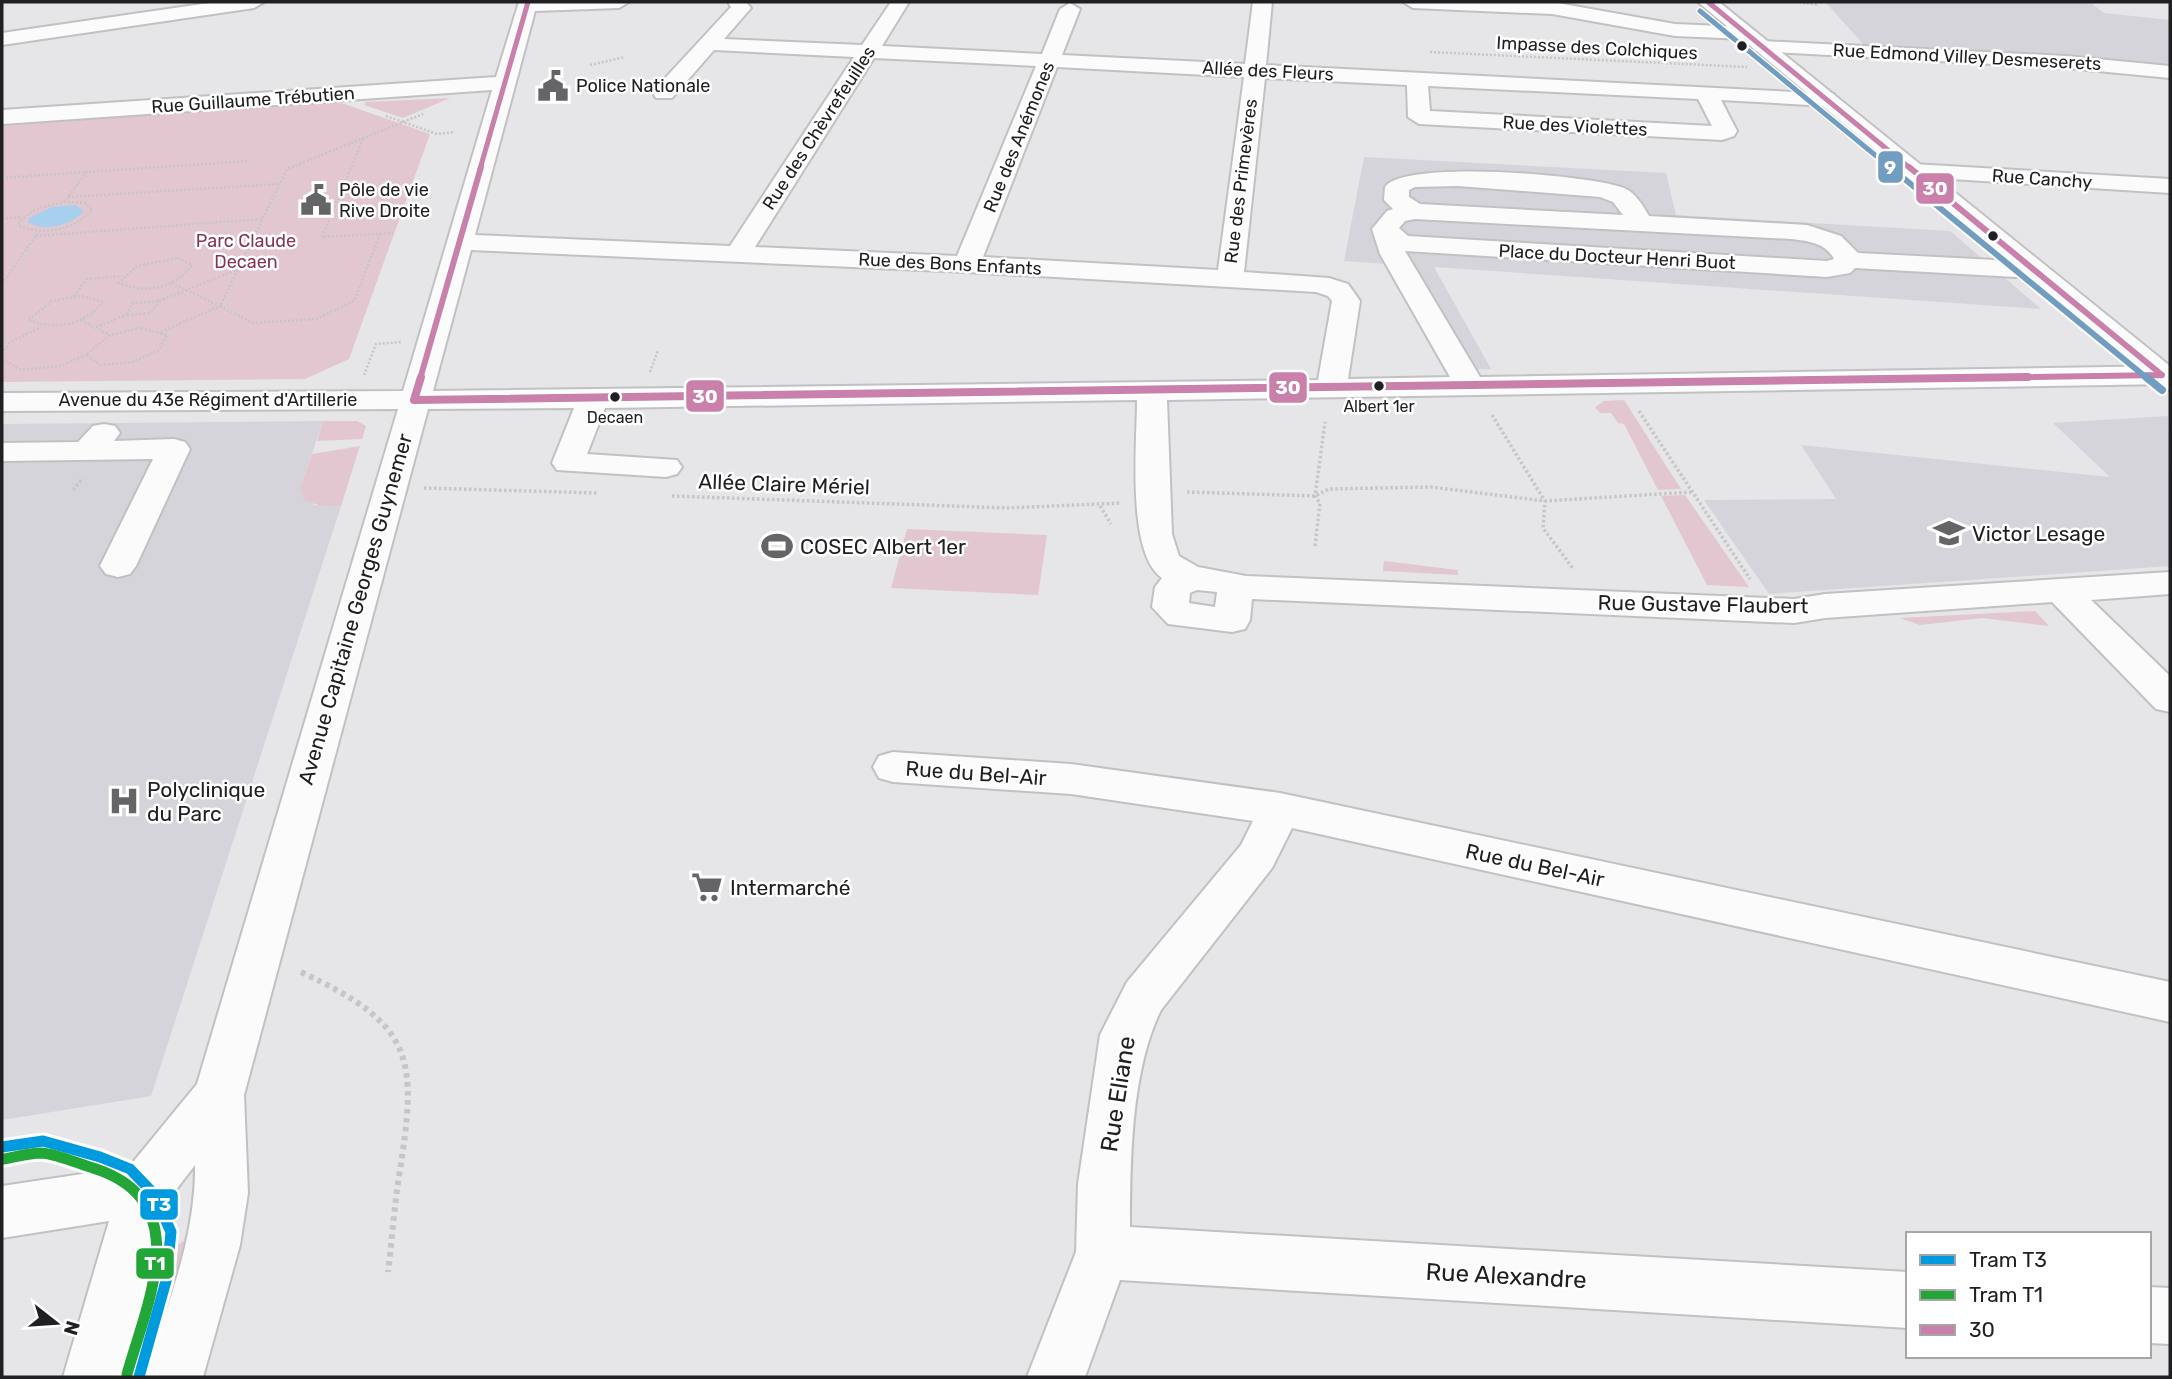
<svg xmlns="http://www.w3.org/2000/svg" width="2172" height="1379" font-family="Rubik,sans-serif">
  <rect width="100%" height="100%" fill="#e6e5e8"/>
  <path fill="#d6d4db" d="M1825,2H2090L2104,13L2170,20V68L1867,48Z
    M1364,157L1666,173L1676,215L1950,231L2041,309L1434,267L1491,369L1445,370L1386,264L1344,261Z
    M2168,416L2170,566L1769,594L1704,500L1836,499L1801,445L2110,477L2053,423Z
    M323,421L300,488L314,505L341,506L151,1096L2,1120V424Z"/>
  <path fill="#e3c7d0" d="M450,98L403,118L364,105L366,102Z
    M333,100L430,134L349,359L305,379L2,382V123Z
    M1624,400L1681,489L1658,490L1624,424L1618,423L1611,413H1600L1595,407L1604,401Z
    M323,421H357L366,426L362,439L317,441Z
    M360,446L341,506H322L305,501L300,488L312,454Z
    M1685,495L1749,587L1707,585L1661,496Z
    M907,529L1047,535L1038,595L891,588Z
    M1384,561L1458,570V575L1383,571Z
    M2035,611L2049,626L1982,618L1920,625L1900,618Z
    M203,1231L163,1377H114L138,1297L142,1263Z"/>
  <path fill="#a7d0ee" d="M75,205L84,211C73,225 43,233 28,222L29,218L52,207Z"/>
  <g fill="none" stroke-linecap="round" stroke-linejoin="round">
    <defs>
      <path id="minor" d="M216,2H264L254,8L2,45V33Z
        M519,2H629L619,8L535,11L475,235L730,246L854,57L714,50L672,98H656L653,93L656,88L731,7L728,2H746L751,8L724,39L862,45L891,2H909L882,46L1042,54L1060,9L1070,3L1080,9L1062,55L1245,64L1253,2H1272L1266,65L1834,94L1837,99L1834,104L1826,106L1721,100L1737,131L1734,136L1722,140L1419,124L1408,117L1407,85L1265,78L1244,272L1329,278L1348,284L1360,301L1348,379L1450,377L1380,254L1372,229L1387,211L1393,209L1384,200L1385,187C1404,159 1591,175 1624,188C1636,193 1643,206 1649,216L1807,225L1841,236L1858,253L2034,262L2043,264L2047,270L2043,276L2034,278L1855,268L1850,273L1827,277L1405,251L1480,377L2170,366V384L1167,400L1172,534L1179,556L1198,567L1246,576L1794,599L1825,594L2170,572V594L2091,600L2170,676V712L2156,709L2052,602L1825,618L1794,623L1252,599L1250,620L1245,629L1232,632L1168,624L1152,607L1155,587L1162,578C1126,553 1137,443 1137,400L605,408L587,454L677,460L682,467L677,474L666,477L557,470L552,463L574,408L428,409L244,1095L248,1193L240,1245L203,1377H145C166,1308 196,1238 195,1165L169,1199L121,1377H63L109,1221L2,1238V1186L129,1167L197,1084L398,409L2,411V393L403,391L492,90L2,124V110L496,77ZM874,58L1036,66L957,256L755,247ZM1057,67L1244,77L1218,270L983,257ZM1428,86L1698,99L1712,126L1430,111ZM1458,186L1600,197L1613,202L1623,215L1420,204L1409,197V190L1415,187ZM1415,219L1791,239C1808,241 1826,243 1834,259L1827,261L1408,236L1399,228L1405,221ZM471,250L967,272L1316,292L1328,296L1332,301L1318,380L433,391ZM1197,590L1217,592L1215,607L1189,603L1190,593Z
        M1403,2H1552L1675,24L1745,27L1755,33L1745,39L1675,36L1552,14L1413,8Z
        M1762,41L2066,56L2170,66V78L2066,68L1755,51L1752,47L1755,43Z
        M1913,164L2170,179V193L1905,176L1901,171L1905,166Z
        M104,424L115,426L120,433L114,441L174,439L185,442L190,449L136,566L130,574L118,577L106,574L100,566L153,459L2,461V443L78,442L93,426Z
        M893,752L1071,764L1280,793L2170,982V1022L1292,828L1272,868L1161,1010C1131,1070 1130,1161 1130,1227L1908,1272V1328L1120,1280L1085,1377H1027L1076,1252L1078,1184L1100,1035L1127,982L1241,845L1253,821L1071,794L893,782L879,778L873,767L879,756Z
        M2149,1287L2170,1288V1344L2149,1343Z"/>
      <path id="major" d="M1698,2H1719L2170,366V390L2159,387Z"/>
    </defs>
    <use href="#minor" stroke="#c1c1c3" stroke-width="4"/>
    <use href="#major" stroke="#c1c1c3" stroke-width="4"/>
    <path stroke="#c6c6c6" stroke-width="2.5" stroke-dasharray="2 2" stroke-linecap="butt" d="M1799,2L1819,5
      M1430,52L1747,67
      M590,65L625,57
      M386,116L437,134L455,132
      M363,139L322,237L394,233
      M2,178L86,172
      M68,197L279,184
      M64,202L85,203L92,210C74,230 45,236 20,226L19,221L36,209Z
      M64,202L87,172L249,161
      M2,219L21,217
      M380,234L354,301L316,319L253,323L220,306L287,169L423,114
      M36,236L261,219
      M178,258L192,265C174,289 146,294 119,283L137,266Z
      M2,284L37,234
      M74,296L87,279L122,276
      M82,296L102,302C86,326 54,330 28,320L52,301Z
      M159,301L236,270
      M159,301L151,313L126,315L133,303Z
      M81,320L109,335
      M96,327L126,315
      M141,328L167,335L159,350L133,362L101,365L86,355L110,335Z
      M161,332L220,306L172,283
      M2,354L9,343L41,327
      M2,359L21,370L60,366L86,355
      M650,372L658,350
      M364,375L376,344L401,342"/>
    <path stroke="#c6c6c6" stroke-width="3.5" stroke-dasharray="2.5 2.5" stroke-linecap="butt" d="M1639,411L1750,579
      M1492,415L1545,501L1543,528L1574,570
      M424,488L597,493
      M73,490L83,478
      M1187,492L1315,496L1329,489L1431,487L1545,501L1692,492
      M672,496L1008,508L1121,503
      M1100,506L1111,524
      M1315,546L1320,503L1315,496L1325,422"/>
    <path stroke="#c6c6c6" stroke-width="6" stroke-dasharray="4.5 4.5" stroke-linecap="butt" d="M301,972C415,1025 418,1058 399,1176C394,1208 392,1240 388,1272"/>
    <use href="#minor" fill="#fbfbfc" fill-rule="evenodd"/>
    <use href="#major" fill="#fbfbfc" fill-rule="evenodd"/>
    <defs>
      <path id="bus-1-far2" d="M1708,2L1911,169
        M480,169L528,2"/>
      <path id="bus-1-far1" d="M1909,167L2162,375
        M420,379L481,167
        M1906,379L2162,375"/>
      <path id="bus-1" d="M414,400L2028,377
        M414,400L421,377"/>
      <path id="bus-2-far2" d="M1700,11L1892,169"/>
      <path id="bus-2-far1" d="M1890,167L2148,379"/>
      <path id="bus-2" d="M2146,377L2162,390"/>
    </defs>
    <use href="#bus-1-far2" stroke="#fff" stroke-width="8"/>
    <use href="#bus-1-far1" stroke="#fff" stroke-width="10"/>
    <use href="#bus-1" stroke="#fff" stroke-width="12"/>
    <use href="#bus-2-far2" stroke="#fff" stroke-width="8"/>
    <use href="#bus-2-far1" stroke="#fff" stroke-width="10"/>
    <use href="#bus-2" stroke="#fff" stroke-width="12"/>
    <use href="#bus-1-far2" stroke="#c980aa" stroke-width="5"/>
    <use href="#bus-1-far1" stroke="#c980aa" stroke-width="6"/>
    <use href="#bus-1" stroke="#c980aa" stroke-width="8"/>
    <use href="#bus-2-far2" stroke="#719dc0" stroke-width="5"/>
    <use href="#bus-2-far1" stroke="#719dc0" stroke-width="6"/>
    <use href="#bus-2" stroke="#719dc0" stroke-width="8"/>
    <defs>
      <path id="tram-1" d="M2,1147L43,1141L100,1157L130,1169L154,1194L171,1232L166,1281L139,1377"/>
      <path id="tram-2" d="M4,1159C16,1157 29,1153 41,1153C57,1154 77,1163 93,1168C196,1200 148,1300 127,1374"/>
    </defs>
    <use href="#tram-1" stroke="#fff" stroke-width="17"/>
    <use href="#tram-2" stroke="#fff" stroke-width="17"/>
    <use href="#tram-1" stroke="#009adf" stroke-width="11"/>
    <use href="#tram-2" stroke="#23a638" stroke-width="11"/>
  </g>
  <defs>
    <symbol id="civic-bare" viewBox="-9 -9 18 18"><path d="M-.6-6.5H3V-4.5H.6V-3L4-1V1h2V6H-6V1h2V-1L-.6-3ZM-1.2 2.5V6h2.4V2.5Z" fill="#656567" stroke="#fff" stroke-width="2.5" paint-order="stroke"/></symbol>
    <symbol id="school-bare" viewBox="-9 -9 18 18"><path d="M0-5L7-2L0 1L-7-2ZM-4 1L0 2.5L4 1V4Q0 6-4 4Z" fill="#656567" stroke="#fff" stroke-width="2.5" paint-order="stroke"/></symbol>
    <symbol id="stadium-bare" viewBox="-9 -9 18 18"><path d="M0-5a6.5 5 0 1 0 0 10a6.5 5 0 1 0 0-10ZM-3.5-1.8h7v3.6h-7Z" fill="#656567" stroke="#fff" stroke-width="2.5" paint-order="stroke"/></symbol>
    <symbol id="hospital-bare" viewBox="-9 -9 18 18"><path d="M-5-5h3v3.5h4V-5h3V5h-3V1.5h-4V5h-3Z" fill="#656567" stroke="#fff" stroke-width="2.5" paint-order="stroke"/></symbol>
    <symbol id="supermarket-bare" viewBox="-9 -9 18 18"><path d="M-6-5.5h2.5l.6 2H6L4.5 2H-2.5L-4.4-4H-6ZM-1.5 3.2a1.3 1.3 0 1 0 .1 0ZM3 3.2a1.3 1.3 0 1 0 .1 0Z" fill="#656567" stroke="#fff" stroke-width="2.5" paint-order="stroke"/></symbol>
  </defs>
  <g fill-rule="evenodd">
    <use href="#civic-bare" x="531" y="64" width="44" height="44"/>
    <use href="#civic-bare" x="294" y="178" width="44" height="44"/>
    <use href="#school-bare" x="1927" y="511" width="44" height="44"/>
    <use href="#stadium-bare" x="755" y="524" width="44" height="44"/>
    <use href="#hospital-bare" x="102" y="779" width="44" height="44"/>
    <use href="#supermarket-bare" x="685" y="865" width="44" height="44"/>
  </g>
  <g fill="#202022" stroke="#fff" stroke-width="2.5">
    <circle cx="1742" cy="46" r="6"/>
    <circle cx="1993" cy="236" r="6"/>
    <circle cx="1379" cy="386" r="6"/>
    <circle cx="615" cy="397" r="6"/>
  </g>
  <g text-anchor="middle" dominant-baseline="central" stroke-width="5" stroke-linejoin="round" paint-order="stroke">
    <g font-size="16" fill="#202022" stroke="#fff">
      <text x="1379" y="406">Albert 1er</text>
      <text x="615" y="417">Decaen</text>
    </g>
    <g font-size="18" fill="#202022" stroke="#fff">
      <text transform="translate(1597 48) rotate(3)">Impasse des Colchiques</text>
      <text transform="translate(1967 57) rotate(3)">Rue Edmond Villey Desmeserets</text>
      <text transform="translate(1268 71) rotate(3)">Allée des Fleurs</text>
      <text transform="translate(253 100) rotate(-4)">Rue Guillaume Trébutien</text>
      <text transform="translate(1575 126) rotate(3)">Rue des Violettes</text>
      <text transform="translate(819 128) rotate(-57)">Rue des Chèvrefeuilles</text>
      <text transform="translate(1019 137) rotate(-68)">Rue des Anémones</text>
      <text transform="translate(2042 179) rotate(4)">Rue Canchy</text>
      <text transform="translate(1241 181) rotate(-83)">Rue des Primevères</text>
      <text transform="translate(1617 257) rotate(3)">Place du Docteur Henri Buot</text>
      <text transform="translate(950 264) rotate(3)">Rue des Bons Enfants</text>
      <text x="208" y="400">Avenue du 43e Régiment d'Artillerie</text>
    </g>
    <g font-size="18" fill="#202022" stroke="#fff" text-anchor="start">
      <text x="576" y="86">Police Nationale</text>
      <text x="339" y="190">Pôle de vie<tspan x="339" dy="21">Rive Droite</tspan></text>
    </g>
    <g font-size="18" fill="#873651" stroke="#fff">
      <text x="246" y="241">Parc Claude<tspan x="246" dy="21">Decaen</tspan></text>
    </g>
    <g font-size="21" fill="#202022" stroke="#fff">
      <text transform="translate(784 484) rotate(2)">Allée Claire Mériel</text>
      <text transform="translate(1703 604) rotate(1)">Rue Gustave Flaubert</text>
      <text transform="translate(355 609) rotate(-74)">Avenue Capitaine Georges Guynemer</text>
      <text transform="translate(976 773) rotate(4)">Rue du Bel-Air</text>
      <text transform="translate(1535 865) rotate(12)">Rue du Bel-Air</text>
    </g>
    <g font-size="21" fill="#202022" stroke="#fff" text-anchor="start">
      <text x="1972" y="533">Victor Lesage</text>
      <text x="800" y="546">COSEC Albert 1er</text>
      <text x="147" y="789">Polyclinique<tspan x="147" dy="24">du Parc</tspan></text>
      <text x="730" y="887">Intermarché</text>
    </g>
    <g font-size="24" fill="#202022" stroke="#fff">
      <text transform="translate(1118 1094) rotate(-81)">Rue Eliane</text>
      <text transform="translate(1506 1276) rotate(3)">Rue Alexandre</text>
    </g>
  </g>
  <g stroke="#fff" stroke-width="2.5">
    <rect x="1877" y="150" width="27" height="34" rx="7" fill="#719dc0"/>
    <rect x="1915" y="172" width="40" height="33" rx="7" fill="#c980aa"/>
    <rect x="1268" y="371" width="40" height="33" rx="7" fill="#c980aa"/>
    <rect x="685" y="379" width="40" height="34" rx="7" fill="#c980aa"/>
    <rect x="139" y="1188" width="40" height="33" rx="7" fill="#009adf"/>
    <rect x="135" y="1247" width="40" height="33" rx="7" fill="#23a638"/>
  </g>
  <g font-size="19" text-anchor="middle" font-weight="bold" fill="#fff">
    <text x="1890" y="174">9</text>
    <text x="1935" y="195">30</text>
    <text x="1288" y="394">30</text>
    <text x="705" y="403">30</text>
    <text x="159" y="1211">T3</text>
    <text x="155" y="1270">T1</text>
  </g>
  <rect width="2172" height="1379" fill="none" stroke="#202022" stroke-width="7"/>
  <rect x="1906" y="1232" width="245" height="126" fill="#ffffff" stroke="#a6a6a7" stroke-width="2"/>
  <rect x="1920" y="1255" width="35" height="10" fill="#009adf" stroke="#a6a6a7" stroke-width="2"/>
  <text x="1969" y="1267" font-size="21" fill="#202022">Tram T3</text>
  <rect x="1920" y="1290" width="35" height="10" fill="#23a638" stroke="#a6a6a7" stroke-width="2"/>
  <text x="1969" y="1302" font-size="21" fill="#202022">Tram T1</text>
  <rect x="1920" y="1325" width="35" height="10" fill="#c980aa" stroke="#a6a6a7" stroke-width="2"/>
  <text x="1969" y="1337" font-size="21" fill="#202022">30</text>
  <g transform="translate(56 1323) rotate(107)" stroke="#ffffff" stroke-width="5" paint-order="stroke">
  <path d="M0-5L12 26L0 18L-12 26Z" fill="#202022"/>
  <text y="-10" font-size="19" font-weight="bold" text-anchor="middle" fill="#202022">N</text>
  </g>
</svg>
